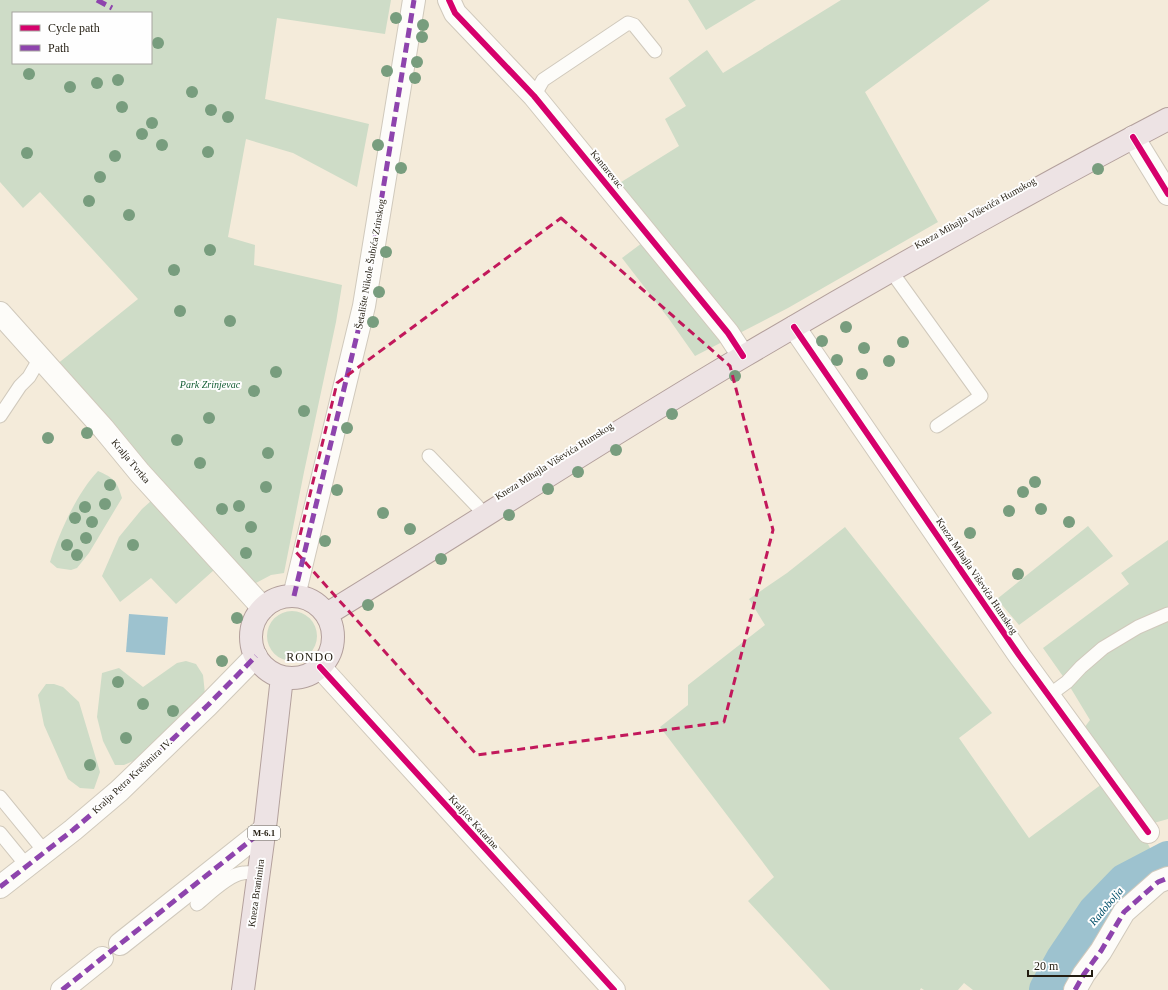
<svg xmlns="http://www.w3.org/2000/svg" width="1168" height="990" font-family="'Times New Roman',serif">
  <rect width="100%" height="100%" fill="#f4ebda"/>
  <path fill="#cedcc7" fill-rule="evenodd" d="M0,0H391L385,34L277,18L265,99L369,124L357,187L293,153L246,139L228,237L255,245L254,265L342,285L336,322L304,472L284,573L271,575L252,585L51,369L138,299L40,192L23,208L0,182ZM13,13H151V63H13Z
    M688,0H756L706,30Z
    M841,0H990L865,92L938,222L788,308L695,356L669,319L622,258L650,237L610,189L679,146L665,119L686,106L669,78L707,50L723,73Z
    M98,471C114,478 117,481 122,498L89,553L77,568L71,570L57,568L50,562C59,533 77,493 98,471Z
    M151,501L214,570L176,604L151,578L120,602L102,576L119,537L142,509Z
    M1088,526L1113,556L1019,625L997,599Z
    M845,527L992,713L959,738L1029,838L1106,781L1143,834L1152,852L1120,875L1068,936L1034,983L1031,990H973L964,983L958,990H924L921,988L920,990H830L748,901L774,877L660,727L688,705V685L765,625L749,599L787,573Z
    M1168,540V819L1143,826L1078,736L1090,720L1067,682L1043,648L1129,584L1121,573Z
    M267 636a25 25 0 1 1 50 0a25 25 0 1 1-50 0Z
    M186,661L196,664L203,675L205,694L138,759L124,765H115L103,741L97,717L102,673L119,668L143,687L177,663Z
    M46,684H54L63,687L79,702L100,772L94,789L80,788L68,779L44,725L38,695Z"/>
  <path fill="#9dc2cf" d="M129,614L168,617L165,655L126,652Z"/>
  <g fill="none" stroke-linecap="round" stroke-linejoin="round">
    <path stroke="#9dc2cf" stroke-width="38" d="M1048,990L1065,959L1096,913L1126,882L1168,860"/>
    <defs>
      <path id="lane" d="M534,96L543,80L628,23L634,25L655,51
        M891,271L981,396L937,426
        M0,416L20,386L29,377L40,358
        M429,456L477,506L484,516
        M1048,696L1067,682L1081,667L1103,648L1138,627L1168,614
        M0,797L45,852
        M0,833L27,866
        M197,904C208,895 229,874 243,873C248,872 254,873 259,874"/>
      <path id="street" d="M449,0L455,13L534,96L728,333L743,356
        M1133,137L1168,194
        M794,327L1019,655L1148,832
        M294,596L364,306L414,0
        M320,667L614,990
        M0,887L73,830L119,791L208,705L256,656
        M120,944L265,829
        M62,990L102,958
        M1075,990L1084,974L1101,951L1124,912L1158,882L1168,878"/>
      <path id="secondary" d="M0,313L103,428L140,473L263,608"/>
      <path id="primary" d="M251 637a41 41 0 1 1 82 0a41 41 0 1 1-82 0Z
        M327,614C466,529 603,439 744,356C883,274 1025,194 1168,119
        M243,990L266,819L282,677"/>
    </defs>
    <use href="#lane" stroke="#d0c9bc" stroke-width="15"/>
    <use href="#street" stroke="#d0c9bc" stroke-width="24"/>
    <use href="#secondary" stroke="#d0c9bc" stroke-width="24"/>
    <use href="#primary" stroke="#b3a09c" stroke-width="24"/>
    <use href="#lane" stroke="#fdfcf9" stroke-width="13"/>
    <use href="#street" stroke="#fdfcf9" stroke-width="22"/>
    <use href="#secondary" stroke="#fdfcf9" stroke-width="22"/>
    <use href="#primary" stroke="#ede3e4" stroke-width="22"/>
    <path stroke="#8e44ad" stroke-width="5" stroke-dasharray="10 5" stroke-linecap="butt" d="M97,0L112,8
      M294,596L364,306L414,0
      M0,887L73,830L119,791L208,705L256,656
      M62,990L265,829
      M1075,990L1084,974L1101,951L1124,912L1158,882L1168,878"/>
    <defs>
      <path id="cycleway" d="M449,0L455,13L534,96L728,333L743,356
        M1133,137L1168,194
        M794,327L1019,655L1148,832
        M320,667L614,990"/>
    </defs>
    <use href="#cycleway" stroke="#fefefe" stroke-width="8"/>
    <use href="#cycleway" stroke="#d6006c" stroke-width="6"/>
  </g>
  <g fill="#789d7e">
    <circle cx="396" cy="18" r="6"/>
    <circle cx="423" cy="25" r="6"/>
    <circle cx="422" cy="37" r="6"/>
    <circle cx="158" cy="43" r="6"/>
    <circle cx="417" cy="62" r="6"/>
    <circle cx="387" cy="71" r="6"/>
    <circle cx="29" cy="74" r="6"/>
    <circle cx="415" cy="78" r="6"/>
    <circle cx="118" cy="80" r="6"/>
    <circle cx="97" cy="83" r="6"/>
    <circle cx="70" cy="87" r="6"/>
    <circle cx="192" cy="92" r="6"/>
    <circle cx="122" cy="107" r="6"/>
    <circle cx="211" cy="110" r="6"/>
    <circle cx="228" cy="117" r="6"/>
    <circle cx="152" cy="123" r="6"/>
    <circle cx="142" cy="134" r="6"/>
    <circle cx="162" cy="145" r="6"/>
    <circle cx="378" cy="145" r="6"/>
    <circle cx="208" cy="152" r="6"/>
    <circle cx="27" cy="153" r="6"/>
    <circle cx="115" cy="156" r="6"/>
    <circle cx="401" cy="168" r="6"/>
    <circle cx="1098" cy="169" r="6"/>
    <circle cx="100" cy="177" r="6"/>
    <circle cx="89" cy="201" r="6"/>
    <circle cx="129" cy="215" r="6"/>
    <circle cx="210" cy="250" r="6"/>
    <circle cx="386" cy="252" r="6"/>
    <circle cx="174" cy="270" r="6"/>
    <circle cx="379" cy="292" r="6"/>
    <circle cx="180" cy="311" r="6"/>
    <circle cx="230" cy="321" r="6"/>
    <circle cx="373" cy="322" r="6"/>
    <circle cx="846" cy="327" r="6"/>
    <circle cx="822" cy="341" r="6"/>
    <circle cx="903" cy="342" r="6"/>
    <circle cx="864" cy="348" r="6"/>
    <circle cx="837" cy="360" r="6"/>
    <circle cx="889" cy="361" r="6"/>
    <circle cx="276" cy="372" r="6"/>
    <circle cx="862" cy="374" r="6"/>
    <circle cx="735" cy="376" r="6"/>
    <circle cx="254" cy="391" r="6"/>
    <circle cx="304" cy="411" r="6"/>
    <circle cx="672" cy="414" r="6"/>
    <circle cx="209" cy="418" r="6"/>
    <circle cx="347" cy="428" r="6"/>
    <circle cx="87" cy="433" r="6"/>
    <circle cx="48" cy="438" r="6"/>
    <circle cx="177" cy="440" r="6"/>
    <circle cx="616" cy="450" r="6"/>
    <circle cx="268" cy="453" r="6"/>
    <circle cx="200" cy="463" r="6"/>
    <circle cx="578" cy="472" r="6"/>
    <circle cx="1035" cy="482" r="6"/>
    <circle cx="110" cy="485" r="6"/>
    <circle cx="266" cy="487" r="6"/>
    <circle cx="548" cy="489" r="6"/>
    <circle cx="337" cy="490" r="6"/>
    <circle cx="1023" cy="492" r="6"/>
    <circle cx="105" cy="504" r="6"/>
    <circle cx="239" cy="506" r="6"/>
    <circle cx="85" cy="507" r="6"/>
    <circle cx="222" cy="509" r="6"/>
    <circle cx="1041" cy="509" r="6"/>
    <circle cx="1009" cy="511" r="6"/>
    <circle cx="383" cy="513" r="6"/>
    <circle cx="509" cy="515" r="6"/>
    <circle cx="75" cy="518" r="6"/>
    <circle cx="92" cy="522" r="6"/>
    <circle cx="1069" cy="522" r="6"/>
    <circle cx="251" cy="527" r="6"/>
    <circle cx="410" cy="529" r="6"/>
    <circle cx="970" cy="533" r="6"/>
    <circle cx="86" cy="538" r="6"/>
    <circle cx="325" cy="541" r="6"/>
    <circle cx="67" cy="545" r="6"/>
    <circle cx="133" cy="545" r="6"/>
    <circle cx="246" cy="553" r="6"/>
    <circle cx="77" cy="555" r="6"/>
    <circle cx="441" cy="559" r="6"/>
    <circle cx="1018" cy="574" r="6"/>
    <circle cx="368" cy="605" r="6"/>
    <circle cx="237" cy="618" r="6"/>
    <circle cx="222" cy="661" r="6"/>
    <circle cx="118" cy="682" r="6"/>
    <circle cx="143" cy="704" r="6"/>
    <circle cx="173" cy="711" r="6"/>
    <circle cx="126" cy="738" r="6"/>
    <circle cx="90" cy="765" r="6"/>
  </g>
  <path fill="none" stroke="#c2185b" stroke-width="3" stroke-dasharray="8 5" stroke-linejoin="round" d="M561,218L730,366L773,530L724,722L477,755L296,552L337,383Z"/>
  <g text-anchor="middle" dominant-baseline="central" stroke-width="4" stroke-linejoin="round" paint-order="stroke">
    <rect fill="#fefefe" stroke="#656058" stroke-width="1" x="248" y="826" width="32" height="14" rx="3"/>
    <g font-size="9" font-weight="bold" fill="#231d11">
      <text x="264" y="833">M-6.1</text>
    </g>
    <g font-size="10" fill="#231d11" stroke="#fefefe">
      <text transform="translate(607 169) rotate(51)">Kantarevac</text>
      <text transform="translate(975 213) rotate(-29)">Kneza Mihajla Viševića Humskog</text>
      <text transform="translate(370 264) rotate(-80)">Šetalište Nikole Šubića Zrinskog</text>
      <text transform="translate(131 461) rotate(50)">Kralja Tvrtka</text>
      <text transform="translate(554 461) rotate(-32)">Kneza Mihajla Viševića Humskog</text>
      <text transform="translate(977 576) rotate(56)">Kneza Mihajla Viševića Humskog</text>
      <text transform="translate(132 776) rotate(-43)">Kralja Petra Krešimira IV.</text>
      <text transform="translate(474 822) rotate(48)">Kraljice Katarine</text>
      <text transform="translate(256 893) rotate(-82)">Kneza Branimira</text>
    </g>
    <g font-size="10" font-style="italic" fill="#135d33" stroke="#fefefe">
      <text x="210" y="384">Park Zrinjevac</text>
    </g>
    <g font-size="11" font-style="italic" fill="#004f6a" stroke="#fefefe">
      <text transform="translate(1106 906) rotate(-50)">Radobolja</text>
    </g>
    <g font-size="12" letter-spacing="1" fill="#231d11" stroke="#fefefe">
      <text x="310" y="657">RONDO</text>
    </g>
  </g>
  <rect x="12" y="12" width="140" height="52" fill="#fefefe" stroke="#a6a49f"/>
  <rect x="20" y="25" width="20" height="6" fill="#d6006c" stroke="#a6a49f"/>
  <text x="48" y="32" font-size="12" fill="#231d11">Cycle path</text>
  <rect x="20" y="45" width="20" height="6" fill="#8e44ad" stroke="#a6a49f"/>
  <text x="48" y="52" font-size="12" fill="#231d11">Path</text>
  <path d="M1028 970v6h64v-6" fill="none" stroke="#231d11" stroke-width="2"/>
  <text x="1034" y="970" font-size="12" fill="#231d11" stroke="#fefefe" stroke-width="3" paint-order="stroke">20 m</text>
</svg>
